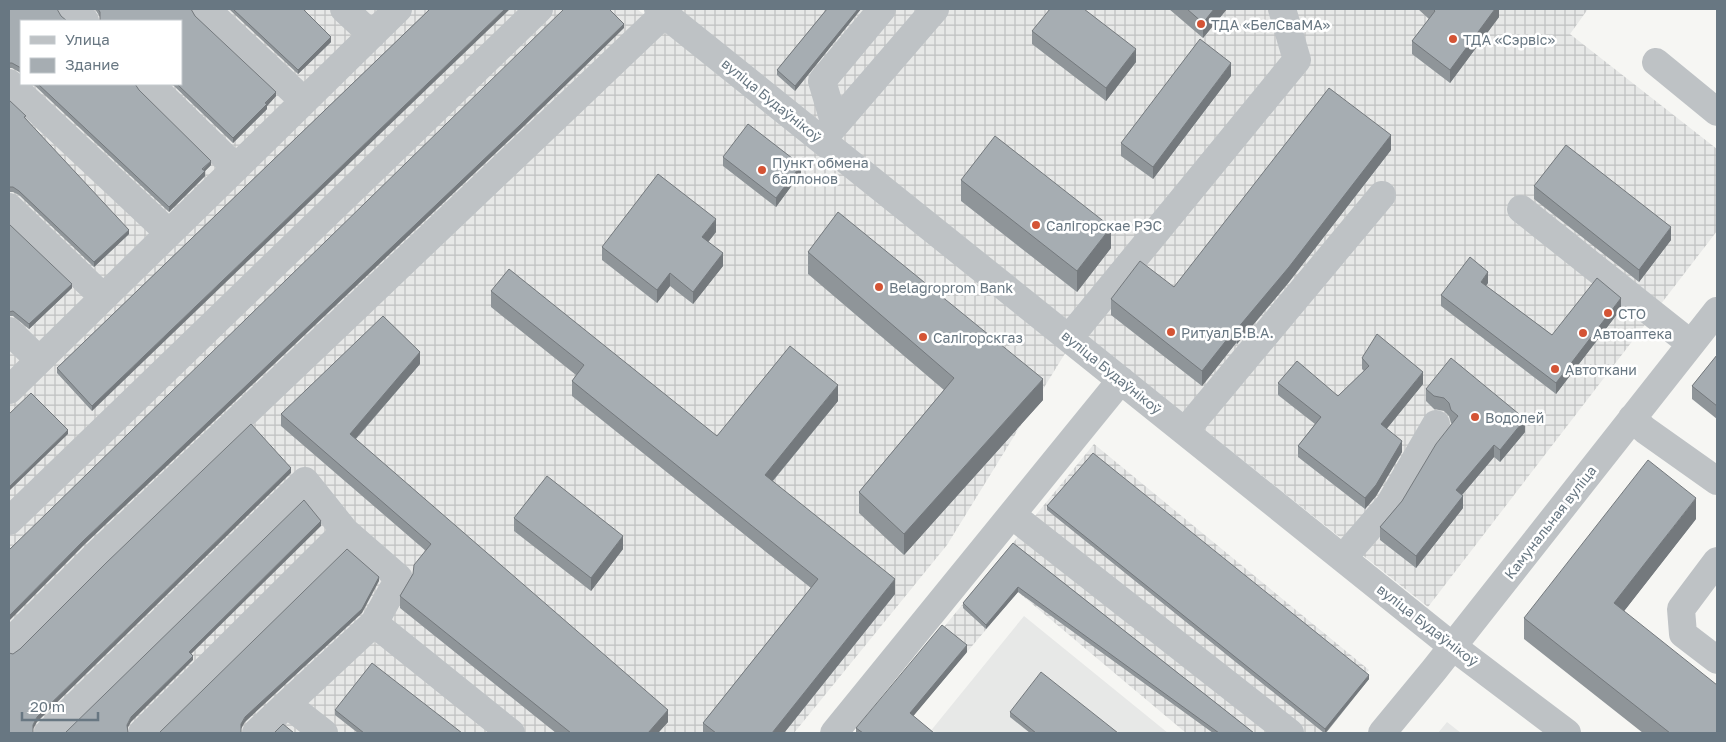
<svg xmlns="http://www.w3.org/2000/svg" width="1726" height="742" font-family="'Golos Text',sans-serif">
  <defs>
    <pattern id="industrial-grid" width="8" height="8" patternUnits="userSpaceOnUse" patternTransform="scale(1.25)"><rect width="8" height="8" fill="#e7e8e7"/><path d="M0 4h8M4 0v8" fill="none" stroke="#bfc1c1"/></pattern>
  </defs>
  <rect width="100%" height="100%" fill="#f6f6f3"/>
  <path fill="#e7e8e7" d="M1024,616L1168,733H929Z
    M1447,722L1461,733H1438Z"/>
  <path fill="url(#industrial-grid)" fill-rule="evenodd" d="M9,9H637L1069,347L947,545L794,733H9ZM21,21H181V84H21Z
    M672,9H1588L1570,34L1717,149V231L1428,607Z
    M1094,444L1369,670L1321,733H1186L1018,592L898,733H857Z"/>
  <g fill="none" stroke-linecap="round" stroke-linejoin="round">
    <path stroke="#bec2c5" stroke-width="28" d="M72,9L85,21
      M206,9L304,101
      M344,9L372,35
      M658,9L1452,646L1567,733
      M1656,62L1717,112
      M9,83L169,233
      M150,84L236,168
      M835,125L822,81L882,9
      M822,140L935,9
      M9,207L103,297
      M1521,209L1691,344
      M9,331L39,360
      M1069,338L1297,60L1282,9
      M9,390L398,9
      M1632,418L1645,430L1717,481
      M1185,431L1382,195
      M1012,515L1290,733
      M9,521L539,9
      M1343,558L1389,505L1436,424
      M1717,561L1681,609L1683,634L1717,660
      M374,623L511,733
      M9,643L95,556L664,14
      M48,733L305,481L345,531L399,578L374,623L287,704L324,733
      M142,733L345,531
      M256,733L287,704
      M834,733L1121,380
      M1382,733L1434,670L1717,311"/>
  </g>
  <path fill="#8f9599" d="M9,9L21,21V73L12,68H9Z
    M95,9H191L195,16L276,96L267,106V109L233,143L172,84H181L100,20V17Z
    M229,9H303L331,42L298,74Z
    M430,9L92,411L57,373V368Z
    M827,9H861L795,91L777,75V70Z
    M1169,9H1227L1203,38Z
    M1418,9H1499V17L1450,83L1412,54V41L1429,19Z
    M1032,31L1136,62L1106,101L1032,44Z
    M1231,76L1153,179L1121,156V143Z
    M33,84H135L139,90L211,165L205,171V176L169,212Z
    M9,100L129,234L94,267L19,195L13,192H9Z
    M1391,150L1289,282L1237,344L1236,343L1202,386L1111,315V299L1174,287Z
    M723,157L801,173L776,207L723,166Z
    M961,180L1111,248L1077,292L961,201Z
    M1534,186L1671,240L1639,282L1534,199Z
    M9,224L72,288L29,329L13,316H9Z
    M716,232L708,242L723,266L693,304L670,286L657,303L602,260V247Z
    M808,252L1043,400L904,555L859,513V492L944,390L808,274Z
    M1488,283L1486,286L1552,335L1621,309L1556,394L1441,306V295Z
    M491,291L717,436L838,401L773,481L895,594L784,733H703V723L811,588L572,396V381L576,375L491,307Z
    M1717,355V419L1692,399V386Z
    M1362,358L1423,384L1386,429L1402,452L1376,496L1365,509L1298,457V446L1315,424L1278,395V383L1338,396L1364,371L1362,369Z
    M420,364L356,439L668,722L658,733H556L400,608V596L426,551L281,426V414Z
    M1426,389L1525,432L1500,462L1494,457L1462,495L1463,508L1416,568L1380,540V527L1402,501L1452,424L1451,423L1449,416L1444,411L1434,409L1426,401Z
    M1047,506L1369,679L1326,733H1324L1047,510Z
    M514,518L623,549L591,591L514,531Z
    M1696,519L1624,611L1717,733H1643L1524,639V618Z
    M1013,543L1254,733H1213L1018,592L986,629L963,608V603Z
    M967,652L913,716L934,733H856V728Z
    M335,710L462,733H358L335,715Z
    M1010,712L1118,733H1030L1010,717Z"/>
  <path fill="#74797d" d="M505,9H510L92,411V406Z
    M858,9H861L795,91V86Z
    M1214,9H1227L1203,38V23Z
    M1495,9H1499V17L1450,83V70Z
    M624,24V28L520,130L84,545L9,621V616L84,540Z
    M331,37V42L298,74V70Z
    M1136,49V62L1106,101V88Z
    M1231,63V76L1153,179V167Z
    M276,92V96L267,106V109L233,143V138Z
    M1391,135V150L1289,282L1237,344V329Z
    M211,161V165L205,171V176L169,212V207Z
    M801,165V173L776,207V198Z
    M716,219V232L702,250V237Z
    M1111,227V248L1077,292V271Z
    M1671,227V240L1639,282V270Z
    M129,230V234L94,267V262Z
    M723,253V266L693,304V292Z
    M1488,272V283L1481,292V282Z
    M670,273V286L657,303V290Z
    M72,284V288L29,329V324Z
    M1621,298V309L1556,394V383Z
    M1236,328V343L1202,386V371Z
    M420,352V364L350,445V434Z
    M1423,372V384L1381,436V424Z
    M1043,379V400L904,555V534Z
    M838,385V401L765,490V475Z
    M1525,419V432L1500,462V450Z
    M68,430V434L9,491V487Z
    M1402,441V452L1376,496L1365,509V498Z
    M1494,445V457L1456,502V490Z
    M291,468V473L37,722L33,729V725L37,717Z
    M1463,496V508L1416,568V556Z
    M1696,498V519L1614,624V603Z
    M321,521V526L189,656V652Z
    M623,536V549L591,591V578Z
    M379,577V581L362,613L245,722L241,729V724L245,717Z
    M895,579V594L784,733H772Z
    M1018,587V592L986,629V625Z
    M967,645V652L910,720V713Z
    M193,656V660L131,722L127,729V725L131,717Z
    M1369,675V679L1325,733V729Z
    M668,710V722L658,733H648Z"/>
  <path fill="#a6adb2" stroke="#74797d" d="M9,9H57L61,16L67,21H21V68L12,63H9Z
    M98,9H191L195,16L276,92L265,103L267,104L233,138L177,84H181V21H100V12Z
    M233,9H303L331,37L298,70Z
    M430,9H505L92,406L57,368Z
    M564,9H609L624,24L520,125L84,540L9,616V550Z
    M827,9H858L795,86L777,70Z
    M1050,9H1084L1136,49L1106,88L1032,31Z
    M1187,9H1214L1203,23Z
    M1433,9H1495L1450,70L1412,41L1435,11Z
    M1200,39L1231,63L1153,167L1121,143Z
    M38,84H135L139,90L211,161L202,169L205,171L169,207Z
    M1329,88L1391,135L1289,267L1237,329L1236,328L1202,371L1111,299L1140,261L1174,287Z
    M9,100L26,116L24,117L129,230L94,262L19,191L13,187H9Z
    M748,124L801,165L776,198L723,157Z
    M995,136L1111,227L1077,271L961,180Z
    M1566,145L1671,227L1639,270L1534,186Z
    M658,174L716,219L702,237L723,253L693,292L670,273L657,290L602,247Z
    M838,212L1043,379L904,534L859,492L954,378L808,252Z
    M9,224L72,284L29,324L13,311L9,312Z
    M1470,257L1488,272L1481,282L1552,335L1597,278L1621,298L1556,383L1441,295Z
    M509,269L717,436L790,346L838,385L765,475L895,579L772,733H716L703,723L818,579L572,381L584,365L491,291Z
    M383,316L420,352L350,434L668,710L648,733H571L400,596L413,574L414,565L431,544L281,414Z
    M1377,334L1423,372L1381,424L1402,441L1376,485L1365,498L1298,446L1321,417L1278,383L1297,361L1338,396L1369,366L1362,358Z
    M1717,355V406L1692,386Z
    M1451,358L1525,419L1500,450L1494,445L1456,490L1463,496L1416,556L1380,527L1402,501L1436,444L1458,416L1451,410L1449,403L1444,398L1434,396L1426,389Z
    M31,393L68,430L9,487V414Z
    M251,424L291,468L37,717L33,725V733H9V653L13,654L20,649L106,563Z
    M1093,453L1369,675L1325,729L1047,506Z
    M1648,460L1696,498L1614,603L1717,685V733H1670L1524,618Z
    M547,476L623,536L591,578L514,518Z
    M304,500L321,521L189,652L193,656L131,717L127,725L128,733H65Z
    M1013,543L1254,733H1219L1018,587L986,625L963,603Z
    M347,549L379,577L362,609L245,717L241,724V733H159Z
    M942,625L967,645L910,713L934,733H863L856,728Z
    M372,663L462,733H364L335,710Z
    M1041,672L1118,733H1036L1010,712Z
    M283,724L294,733H274Z"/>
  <g fill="#d45435" stroke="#fff" stroke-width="2">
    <circle cx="1201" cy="24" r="5"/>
    <circle cx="1453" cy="39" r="5"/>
    <circle cx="762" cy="170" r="5"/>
    <circle cx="1036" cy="225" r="5"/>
    <circle cx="879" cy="287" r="5"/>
    <circle cx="1608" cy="313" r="5"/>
    <circle cx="1171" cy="332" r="5"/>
    <circle cx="1583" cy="333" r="5"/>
    <circle cx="923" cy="337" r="5"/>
    <circle cx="1555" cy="369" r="5"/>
    <circle cx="1475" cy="417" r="5"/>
  </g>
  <g text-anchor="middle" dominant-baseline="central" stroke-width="5" stroke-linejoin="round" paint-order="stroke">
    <g font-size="14" fill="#687782" stroke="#fff" text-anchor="start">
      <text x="1211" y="24">ТДА «БелСваМА»</text>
      <text x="1463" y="39">ТДА «Сэрвіс»</text>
      <text x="772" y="162">Пункт обмена<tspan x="772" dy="16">баллонов</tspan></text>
      <text x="1046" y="225">Салігорскае РЭС</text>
      <text x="889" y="287">Belagroprom Bank</text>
      <text x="1618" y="313">СТО</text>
      <text x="1181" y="332">Ритуал Б.В.А.</text>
      <text x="1593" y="333">Автоаптека</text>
      <text x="933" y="337">Салігорскгаз</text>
      <text x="1565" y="369">Автоткани</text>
      <text x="1485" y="417">Водолей</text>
    </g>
    <g font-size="14" fill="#687782" stroke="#fff">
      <text transform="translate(772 100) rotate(39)">вуліца Будаўнікоў</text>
      <text transform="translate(1112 372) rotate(39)">вуліца Будаўнікоў</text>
      <text transform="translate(1550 522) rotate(-52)">Камунальная вуліца</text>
      <text transform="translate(1428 625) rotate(38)">вуліца Будаўнікоў</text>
    </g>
  </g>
  <rect width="1726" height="742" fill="none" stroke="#687782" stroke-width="20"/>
  <rect x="20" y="20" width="162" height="65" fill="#ffffff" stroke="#c3c9cd"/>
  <rect x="30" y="36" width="25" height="8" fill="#bec2c5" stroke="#c3c9cd"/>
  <text x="65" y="45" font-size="15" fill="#687782">Улица</text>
  <rect x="30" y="58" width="25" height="15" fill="#a6adb2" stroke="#c3c9cd"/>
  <text x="65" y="70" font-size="15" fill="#687782">Здание</text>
  <path d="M22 712v8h76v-8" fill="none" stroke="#687782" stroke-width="2.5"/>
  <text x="30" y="712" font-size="15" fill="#687782" stroke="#ffffff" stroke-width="4" paint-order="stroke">20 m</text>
</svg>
